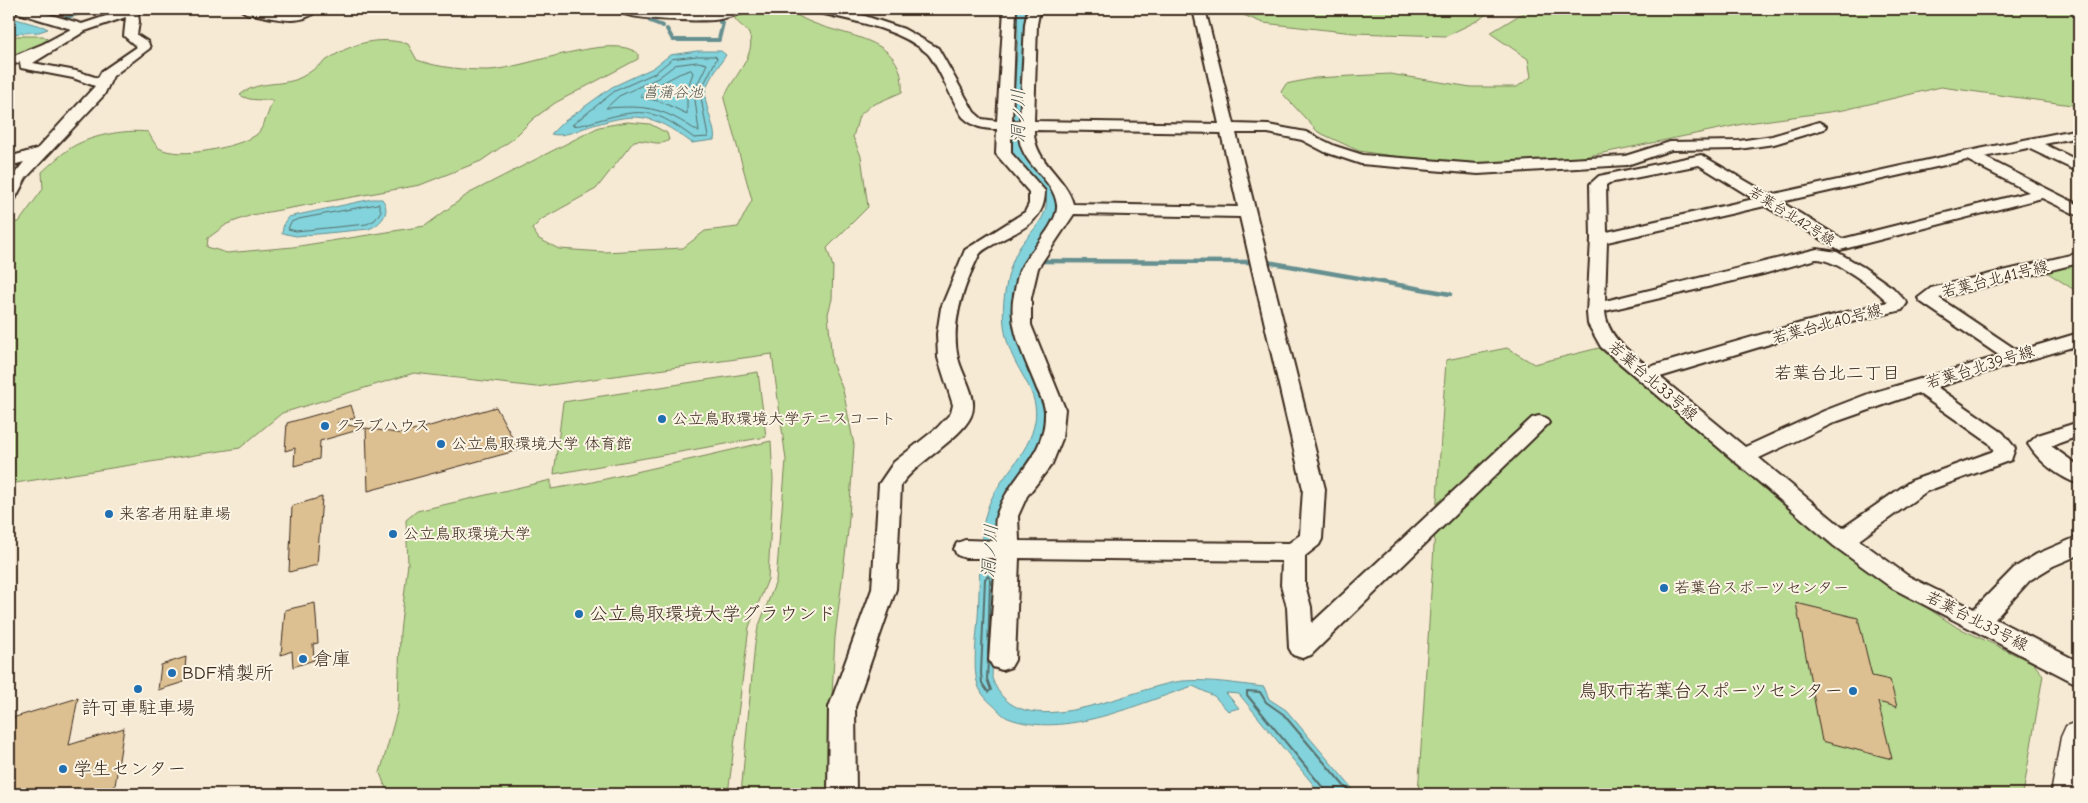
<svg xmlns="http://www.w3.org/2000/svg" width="2088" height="803" font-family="'Comic Neue','Klee One',sans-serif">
  <rect width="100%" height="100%" fill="#f6ead4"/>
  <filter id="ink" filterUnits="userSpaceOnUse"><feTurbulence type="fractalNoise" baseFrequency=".02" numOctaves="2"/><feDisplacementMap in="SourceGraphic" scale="10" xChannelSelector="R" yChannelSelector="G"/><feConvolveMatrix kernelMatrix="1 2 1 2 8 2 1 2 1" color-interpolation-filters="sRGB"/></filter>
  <g filter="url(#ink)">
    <path fill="#b9da93" stroke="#7a8258" d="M763,9H789C824,41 906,26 902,92L870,106L859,116L853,137L861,156L868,207L827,248L833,267L832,299L828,314L832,363L843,390L854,445L848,531L835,637L827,794H741L755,643L758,628L776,581L786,460L772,354L536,387L414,373L282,413L240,448L9,484V223L19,222L43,189L42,172C50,165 59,156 69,149C88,136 124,129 148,132C151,137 155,145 159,148C178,160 239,147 256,135C264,129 269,109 273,100C261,99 251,102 240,95C257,81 275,86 295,80C306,76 315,68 324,62C350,44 376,35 408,44L417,60C440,68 464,70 489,70C522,69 615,31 638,54V59L555,103L533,119L513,139L481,161L420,185L252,215L227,224L208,238L207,247L227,253L293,247L425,226L468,194L599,127L627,122L650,124L667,133L669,140C659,148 646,138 634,141L596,189L542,219L532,229L539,239L559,249L604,252L683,248L705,231L738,227L752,200L724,99C730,80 758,55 749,34C746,27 736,24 734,16Z
      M1229,9H1492L1479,20L1446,36L1354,33L1263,23Z
      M1540,9H1645L1678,13L1709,11L1708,9H2079V106L1941,87L1844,110L1748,123L1579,158L1458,166L1359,151L1318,132L1281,92L1286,84L1315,78L1390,74L1471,87H1517L1531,77L1528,59L1490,33L1526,11Z
      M9,36H43L50,41L26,55L9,61Z
      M2079,263V293L2045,271Z
      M1507,348L1534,364L1599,348L1838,550L1955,626L2033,663L2043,675L2023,794H1418L1446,360Z
      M758,372L766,437L554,474L563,402Z
      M771,441L773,480L768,579L749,627L728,794H388L380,773L398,708L400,632L408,563L406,520L417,511L551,480V489L588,483Z"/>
    <path fill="#82d3dc" stroke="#668f90" d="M1017,9H1029L1019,134C1020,161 1034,163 1047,182C1053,189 1057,198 1061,207L1049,228L1026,257L1016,289L1046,409L1047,424L996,572L992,678C1017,752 1135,685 1183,681C1209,679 1238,684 1264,687L1269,699L1286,710L1357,794H1321L1239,694L1226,693L1239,708L1228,711L1214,696L1193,686C1139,703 1064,740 1008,718C1003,716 998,710 994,706C987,700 981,694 978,685C972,669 977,635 978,617C980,588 978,537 987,510C997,477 1029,457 1035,421C1040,393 1017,372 1009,347C1002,328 1002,306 1006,287C1008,274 1012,261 1018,250C1029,231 1050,220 1046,195L1010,156L1008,146C1013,110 1016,73 1018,35C1018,26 1016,18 1017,9Z
      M9,17L44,27L48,29L39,32L9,34Z
      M697,51H721L726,55C719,66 706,81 705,94C705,108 717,131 714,140L692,143C649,111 635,112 584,128C574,132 562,137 551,134L562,123L612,87L653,68L670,55Z
      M372,199H382C392,212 381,224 369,229L296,236L282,233L284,223L288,217Z"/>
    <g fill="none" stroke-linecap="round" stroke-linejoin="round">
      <path stroke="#576e6a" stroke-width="1" d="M698,56H715L717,58L700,92L708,137L694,138C656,110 645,107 599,120C591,122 580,127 572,125L615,91L655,73L672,59Z
        M698,62L707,64L694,91L699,132C662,108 650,105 606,108L619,96L658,78L675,65Z
        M691,70L693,73L687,90V114L662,102L641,97V94L679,74Z
        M379,204L381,211L375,220L367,224L296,231L288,229L291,222L299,219Z"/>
      <path stroke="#576e6a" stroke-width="2" d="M988,655L990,579L988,576L985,579L981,673L982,683L988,692L991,690L987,679L988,661
        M1325,794L1324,789L1247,695V691L1260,692L1266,702L1283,714L1351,794"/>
      <path stroke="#668f90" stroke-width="4" d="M640,9L652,12
        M648,16L650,21L663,26
        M714,17H719L720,22L723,23L719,39
        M64,18L92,9
        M667,29L673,40H719"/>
      <path stroke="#668f90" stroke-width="4.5" d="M1039,261L1250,262
        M1267,262L1450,294"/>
    </g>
    <path fill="#ddc091" stroke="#3b2a1e" d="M351,405L355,418L337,423L365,428L320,441L319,459L294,466L295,448L285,451L287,423Z
      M496,407L519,450L368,491L366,428L402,434Z
      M322,497L317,565L289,572L292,506Z
      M315,603L318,643L313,644L314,660L293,667L292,651L281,655L285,610Z
      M1796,603L1858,618L1872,676L1890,680L1897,707L1878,702L1892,759L1822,741Z
      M186,657L184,682L158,690L161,665Z
      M78,698L69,745L124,728L114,792L9,794V719Z"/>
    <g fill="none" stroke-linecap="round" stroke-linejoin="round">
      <defs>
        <path id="street" d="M13,9H31L82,24L127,9H145L138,13L139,22L137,35L148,42L150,48L113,76L104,95L26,178L15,199L9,201V181L24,162L9,166V157L37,149L95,86L73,78L21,68L20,62L9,66V58L43,44L71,29L15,12ZM126,17L124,36L137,47L102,71L98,78L76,71L33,63L85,31Z
          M240,9C257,8 274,11 291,12C301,13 308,8 318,9C302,29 267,16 246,13Z
          M614,9H638L658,12H715L730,9H750L748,12C737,14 725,19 714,20C696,21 625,21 614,9Z
          M813,9H857L856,13L904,29L938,48L974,112L982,119L997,121L1004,9H1016L1012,121H1020L1025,24L1028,9H1040L1037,24L1034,121L1219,124L1193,9H1205L1234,124L1268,125L1306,132L1335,146L1363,155L1478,164L1625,156L1670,142L1739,141L1772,136L1819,122L1826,126L1824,129L1774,144L1739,149L1671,150L1627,165L1478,174L1361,164L1325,152L1302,140L1268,133H1236L1325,489L1322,539L1319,545L1305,556V585L1311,607L1312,623L1532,418L1539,416L1546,418L1549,423L1311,655L1302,658L1293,655L1289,648L1287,607L1281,585L1282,561L1019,558L1015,660L1011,667L1002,670L993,667L989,660L996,558H965L957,555L954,549L957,543L965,540L996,541C996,533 994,522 997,514C1010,474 1047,458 1045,410C1044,403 1040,395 1037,389C1026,360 1007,327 1014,295C1016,286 1017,274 1022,266C1031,250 1059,222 1057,205C1054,176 1017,165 1019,130H1011V153L1045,191C1045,223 1019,230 994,244C989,247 982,250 979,255C964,285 950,324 958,358C962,376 979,397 971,416C961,439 917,461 901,485L896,589L855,707L856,794H828L829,707L872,589L879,484L894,462L937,428L951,413L953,405L938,358L937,334L941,308L965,250L1025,212L1029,204V192L996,154L997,129C982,129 974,127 963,117C953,103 937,62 927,53C899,28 850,20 815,12ZM1034,130L1221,133L1238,207L1073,204C1066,176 1033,162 1034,130ZM1074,214L1240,217L1303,489L1300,535L1289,543L1019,541L1018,516L1027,496L1052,464L1062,439L1065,409L1031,325V298L1038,268Z
          M2079,129V137L2044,144L2079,161V172L2028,148L1984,157L2079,205V216L2042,198L1840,250L1765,206L1607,242L1605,301L1817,249L1837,252L1863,267L1893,288L1907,303L1902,310L1813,331L1660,377L1745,447L1824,411L1868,394L2000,356L1921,302L1918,298L1931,288L2079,253V263L1939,298L2018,351L2079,333V345L1937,387L2003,433L2015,448L2011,460L1927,491L1859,540L1908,576L1974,609L2014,568L2037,554L2079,536V555L2053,566L2030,580L1995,619L2079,662V685L1892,588L1834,546L1601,347L1588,324L1587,313L1591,239L1590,184L1599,176L1701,155L1770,195L1969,151ZM1967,160L2029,192L1842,239L1781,202ZM1699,165L1754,199L1607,232L1606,185L1609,183ZM1816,259C1836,259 1874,288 1888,302L1801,323L1649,367C1630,352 1607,338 1605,311L1763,274ZM1918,393L1989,443L1994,451L1911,481L1843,528L1759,458L1838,421Z
          M2079,422V436L2051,446L2079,466V484C2060,478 2038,461 2028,444L2038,435Z"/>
        <path id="secondary" d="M2079,721V794H2051L2061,737L2066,726Z"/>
      </defs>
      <use href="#street" stroke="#3b2a1e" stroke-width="4"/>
      <use href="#secondary" stroke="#3b2a1e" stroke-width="3"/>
      <use href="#street" fill="#fcf5e5" fill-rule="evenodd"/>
      <use href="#secondary" fill="#fcf5e5" fill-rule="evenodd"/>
    </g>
  </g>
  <g fill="#1f6fb2" stroke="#fcf5e5" stroke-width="2">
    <circle cx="662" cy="419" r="5"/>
    <circle cx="325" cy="426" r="5"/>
    <circle cx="441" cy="444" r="5"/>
    <circle cx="109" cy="514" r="5"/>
    <circle cx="393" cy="534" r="5"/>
    <circle cx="1664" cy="588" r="5"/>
    <circle cx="579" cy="614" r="5"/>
    <circle cx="303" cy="659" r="5"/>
    <circle cx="172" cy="673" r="5"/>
    <circle cx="138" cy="689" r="5"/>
    <circle cx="1853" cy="691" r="5"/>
    <circle cx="63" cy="769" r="5"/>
  </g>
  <g text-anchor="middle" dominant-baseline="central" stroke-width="4" stroke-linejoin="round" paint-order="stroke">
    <g font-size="14" fill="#3b2a1e" stroke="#fcf5e5">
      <text transform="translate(1792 216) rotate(32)">若葉台北42号線</text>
    </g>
    <g font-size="15" font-style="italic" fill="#4d544e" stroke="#fcf5e5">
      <text x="673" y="92">菖蒲谷池</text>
    </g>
    <g font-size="16" fill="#3b2a1e" stroke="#fcf5e5">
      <text transform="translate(1995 279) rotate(-14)">若葉台北41号線</text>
      <text transform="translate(1827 324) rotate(-15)">若葉台北40号線</text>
      <text transform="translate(1980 367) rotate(-17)">若葉台北39号線</text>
      <text transform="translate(1653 381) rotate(41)">若葉台北33号線</text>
      <text transform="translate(1977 621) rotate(27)">若葉台北33号線</text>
    </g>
    <g font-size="16" fill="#3b2a1e" stroke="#fcf5e5" text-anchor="start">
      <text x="672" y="419">公立鳥取環境大学テニスコート</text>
      <text x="335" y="426">クラブハウス</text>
      <text x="451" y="444">公立鳥取環境大学 体育館</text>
      <text x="119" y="514">来客者用駐車場</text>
      <text x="403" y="534">公立鳥取環境大学</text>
      <text x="1674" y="588">若葉台スポーツセンター</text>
    </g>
    <g font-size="18" font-style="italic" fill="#4d544e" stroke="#fcf5e5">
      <text transform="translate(1018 116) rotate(-90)">洞ノ川</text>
      <text transform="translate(990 551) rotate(-86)">洞ノ川</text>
    </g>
    <g font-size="18" fill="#3b2a1e" stroke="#fcf5e5">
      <text x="1837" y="373">若葉台北二丁目</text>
    </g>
    <g font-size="19" fill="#3b2a1e" stroke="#fcf5e5" text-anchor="start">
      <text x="589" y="614">公立鳥取環境大学グラウンド</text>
      <text x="313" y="659">倉庫</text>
      <text x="182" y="673">BDF精製所</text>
      <text x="1843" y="691" text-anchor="end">鳥取市若葉台スポーツセンター</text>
      <text x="138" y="708" text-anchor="middle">許可車駐車場</text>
      <text x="73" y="769">学生センター</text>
    </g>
  </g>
  <rect width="2088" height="803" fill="none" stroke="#fcf5e5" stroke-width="30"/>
  <rect x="15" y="15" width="2058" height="773" fill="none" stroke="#3b2a1e" stroke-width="2" filter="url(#ink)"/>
</svg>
